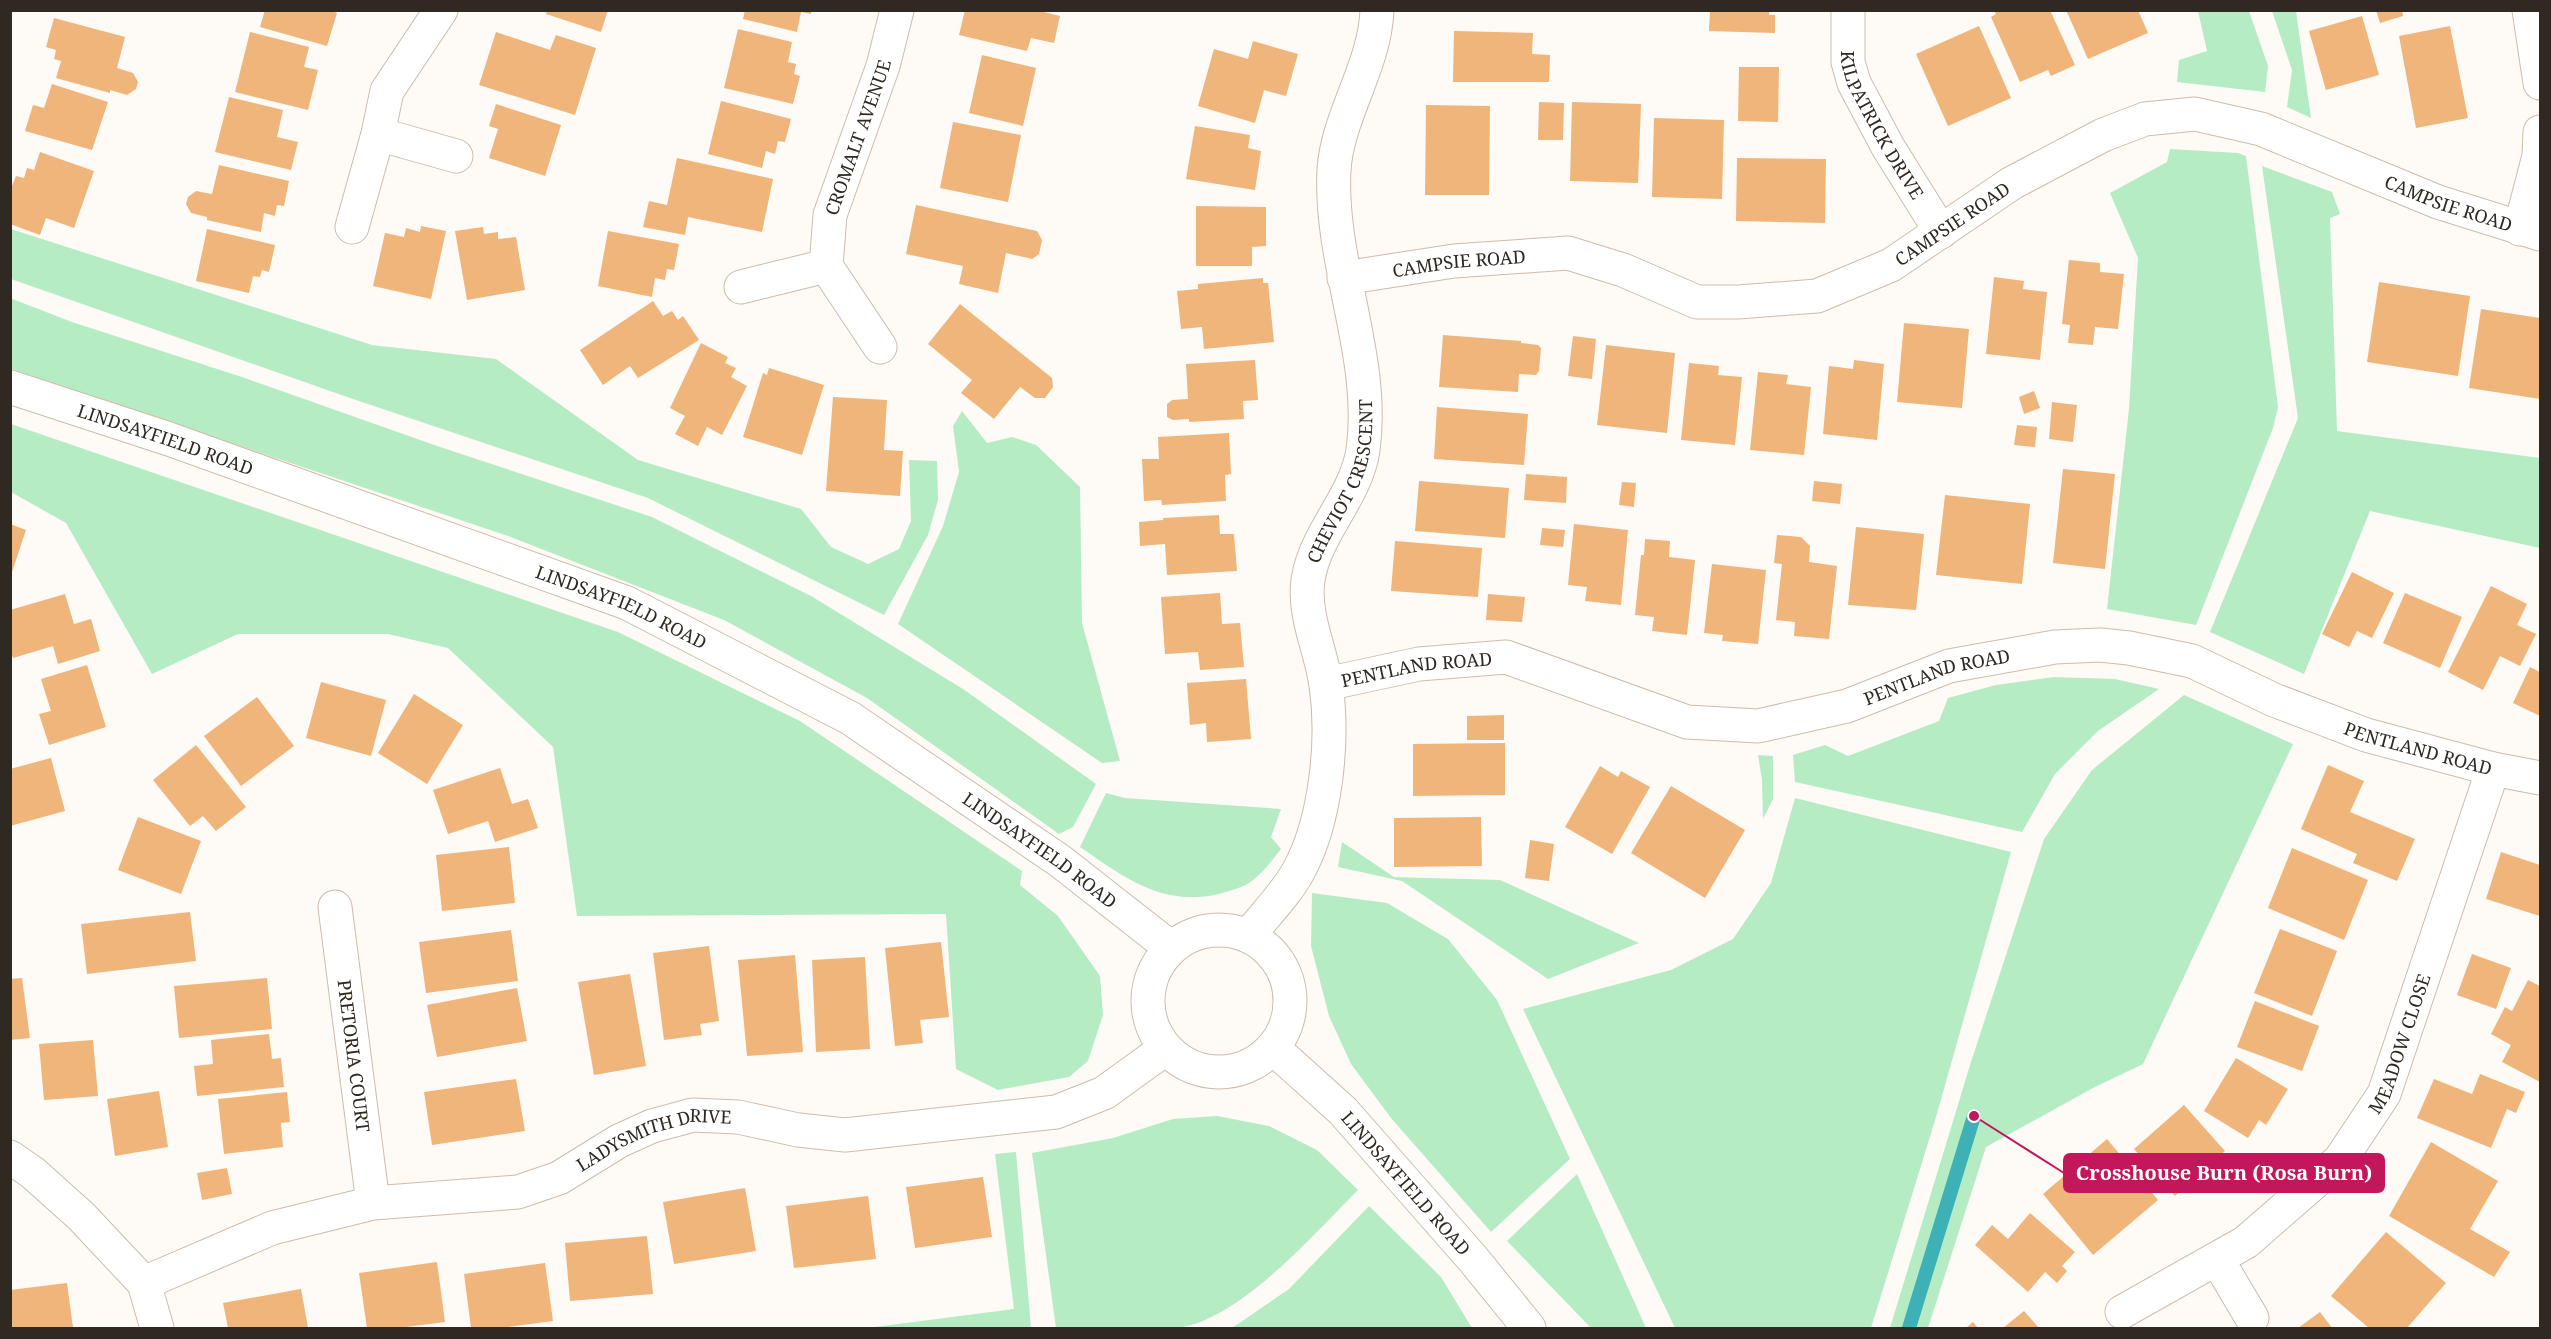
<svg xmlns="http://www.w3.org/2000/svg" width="2551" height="1339" font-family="'Noto Serif',serif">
  <rect width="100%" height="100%" fill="#fefaf6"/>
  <path fill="#b5ecc4" d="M2198,11H2249L2268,66L2265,92L2177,82L2179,60L2207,51Z
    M2272,11H2296L2311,118L2287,107L2292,70Z
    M2170,149L2238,153L2246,156L2278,407L2273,428L2196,625L2107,609L2129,409L2138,258L2110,193L2167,162Z
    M2262,166L2332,192L2340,214L2330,218L2337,431L2540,458V548L2370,511L2304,674L2210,632L2298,418Z
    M11,229L372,345L496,359L638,460L801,509L831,547L868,564L899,549L911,521L909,460L937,461L938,500L928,535L884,615L648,498L350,398L11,279Z
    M10,298L72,322L242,377L440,447L652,517L811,596L963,689L1096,784L1073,827L1059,834L867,698L724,620L508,536L11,369Z
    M962,411L987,443L1012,437L1036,445L1080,487L1082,623L1120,761L1102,763L898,624L943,526L959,472L953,426Z
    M11,424L618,632L800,721L1022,871L1020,885L1058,916L1100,976L1103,1015L1088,1061L1069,1077L998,1090L956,1069L946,914L577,916L553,747L448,648L388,634H238L152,674L66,523L11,492Z
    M2054,677L2115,679L2159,689L2098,731L2055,774L2022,832L1795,782L1793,755L1825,745L1848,756L1939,721L1948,698L1996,685Z
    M2184,695L2293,744L2143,1064L2093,1088L1986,1147L1928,1328H1890L1971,1062L2044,839L2092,770Z
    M1758,755L1773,756V799L1763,819L1762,780Z
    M1106,793L1125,798L1281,809L1271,837L1281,849C1273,859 1264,872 1253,880C1245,887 1230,891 1219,894C1162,907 1125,878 1080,847Z
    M1795,798L2011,852L1936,1117L1871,1328H1675L1523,1009L1671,970L1733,939L1771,883Z
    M1342,842L1394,877L1500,880L1639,943L1548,979L1402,881L1338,867Z
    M1312,893L1387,903L1448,939L1497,1000L1570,1159L1491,1232L1391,1118L1351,1064L1329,1016L1311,946Z
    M1217,1116L1269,1126L1317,1150L1358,1190C1315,1233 1237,1323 1175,1328C1136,1332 1095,1329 1056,1328L1032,1153L1113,1138L1173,1119Z
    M1016,1152L1031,1328H867L1014,1309L995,1154Z
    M1577,1174L1646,1328H1591L1507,1241Z
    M1369,1206L1441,1277L1472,1328H1232L1289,1289Z"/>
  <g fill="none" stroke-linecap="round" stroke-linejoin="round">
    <path stroke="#3db1b6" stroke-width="14" d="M1909,1328L1974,1116"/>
  </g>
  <path fill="#efb57a" d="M265,10H329L337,13L327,46L260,27Z
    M547,10H608L601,32L546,14Z
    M745,10H811V14L801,12L797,32L743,19Z
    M965,10H1036L1060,16L1054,43L1031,38L1027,51L959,35Z
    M1710,10H1769V15H1775V33L1709,31Z
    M1994,10H2050L2075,65L2051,76L2048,70L2020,82L1991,17L1996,14Z
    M2066,10H2138L2148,33L2088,59Z
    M2376,10H2402L2403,16L2380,23Z
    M2362,16L2379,75L2326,90L2309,31Z
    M54,18L125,37L117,68L133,73L138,82L136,89L127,95L110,90V93L56,78L61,61L54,59L56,50L46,47Z
    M1979,26L2011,98L1948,126L1916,54Z
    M2450,26L2468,118L2416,128L2399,36Z
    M738,29L792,42L788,62L796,64L794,74L800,76L793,104L724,88Z
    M1454,31L1533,33L1532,54L1550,55L1549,82H1453Z
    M250,32L309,47L304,67L318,70L308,110L235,92Z
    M496,32L550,50L556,35L596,48L575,115L479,85Z
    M1253,41L1298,54L1286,96L1264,90L1255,123L1198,106L1214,49L1248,59Z
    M982,55L1036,68L1023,126L969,113Z
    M1739,67H1779L1778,122L1738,121Z
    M52,84L108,102L92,150L25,131L33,105L44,108Z
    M229,97L283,110L277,137L298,142L291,170L215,152Z
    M721,101L791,119L785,142L778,141L775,154L766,151L762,168L708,154Z
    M1539,102L1564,103L1563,140H1538Z
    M1572,102L1641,104L1638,183L1570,181Z
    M496,104L561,125L545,176L489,158L498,129L489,126Z
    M1426,105L1490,106L1489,195H1425Z
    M1654,118L1724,120L1722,199L1652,197Z
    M953,122L1021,135L1008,202L940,188Z
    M1195,126L1250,135L1248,148L1261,151L1255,190L1186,179Z
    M40,152L94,171L74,228L46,218L40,235L10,224V191L16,176L24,178L27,168L34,170Z
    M677,158L773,179L762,232L688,217L685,235L643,227L649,201L667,205Z
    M1737,158L1826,159L1825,223L1736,221Z
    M219,165L289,181L284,206L277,205L275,216L264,213L261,232L207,220V217L191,213L186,204L188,197L196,191L212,194Z
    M916,205L1037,231L1042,240L1039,254L1032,259L1006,253L998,293L959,284L963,266L906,254Z
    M1196,206L1266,207V246L1252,247V266H1196Z
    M421,226L446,231L431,299L373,286L385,233L404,237L406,228L420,232Z
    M483,227L484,234L498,232V239L516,237L525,290L467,300L455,231Z
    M207,229L275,245L269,272L262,270L260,277L253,276L249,293L196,281Z
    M608,231L679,244L674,270L667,269L665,280L655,278L652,297L598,286Z
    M2069,260L2100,263V272L2124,274L2118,329L2095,327L2093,345L2068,343L2070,325L2062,324Z
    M1994,277L2024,281L2023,289L2047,292L2040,360L1986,354Z
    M1263,278V283H1268L1274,342L1204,349L1202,327L1181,329L1177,291L1198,289V284Z
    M2379,282L2470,296L2458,376L2367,362Z
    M653,301L663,316L672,311L678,320L683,316L699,340L638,378L630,366L603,385L580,350Z
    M960,304L1052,378L1053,387L1045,398H1035L1020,387L994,419L961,393L972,380L928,344Z
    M2481,309L2540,318V399L2469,388Z
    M1904,323L1969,329L1962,408L1897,402Z
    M1443,335L1521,341V343L1538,345L1541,348L1539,371L1536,375L1519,374L1518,392L1439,387Z
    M1573,336L1596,339L1592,379L1568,376Z
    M701,343L728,357L725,363L736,368L731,377L747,386L722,435L707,427L698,446L675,434L685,416L670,408Z
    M1606,345L1675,353L1667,433L1597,425Z
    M1255,360L1258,400L1243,401L1244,419L1189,422V419L1173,420L1167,417V404L1172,400L1188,399L1186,364Z
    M1854,360L1884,364L1877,440L1823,434L1829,366L1853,369Z
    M1689,363L1719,366L1718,375L1742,377L1735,445L1681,440Z
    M769,368L824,385L802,455L743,437L763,373L767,375Z
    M1758,372L1788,375L1786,384L1811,387L1804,455L1750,450Z
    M2034,391L2040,408L2024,414L2019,397Z
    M833,397L887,400L884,450L903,451L900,496L826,491Z
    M2052,402L2077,405L2073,442L2049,439Z
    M1437,407L1528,414L1524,465L1434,459Z
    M2017,425L2037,427L2035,447L2014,445Z
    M1229,433L1231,474L1225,475L1226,501L1162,505L1161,500L1144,501L1142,459H1159L1158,437Z
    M2063,469L2115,474L2105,569L2053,563Z
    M1526,474L1567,477L1566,503L1524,500Z
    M1419,481L1509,488L1505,538L1415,531Z
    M1814,481L1842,484L1840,504L1812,501Z
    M1622,482L1636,483L1634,507L1619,505Z
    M1945,495L2030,504L2022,584L1936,575Z
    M1219,515L1220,534H1234L1237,571L1167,575L1165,544L1140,546L1139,522L1163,520V518Z
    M10,524L26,530L11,575H10Z
    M1574,524L1628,530L1621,605L1585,601L1587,587L1568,585Z
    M1856,527L1924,534L1916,610L1848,605Z
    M1542,528L1565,530L1563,547L1540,545Z
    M1777,535L1801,537L1810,546L1809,562L1837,566L1829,639L1794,636L1795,622L1776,620L1782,564L1774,563Z
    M1645,539L1670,541L1669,557L1695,560L1687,635L1652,631L1654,617L1635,615L1641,555H1644Z
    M1395,541L1482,548L1478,597L1391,591Z
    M1712,564L1766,570L1758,644L1722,641L1723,635L1704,633Z
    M2352,572L2394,593L2372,638L2357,631L2349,647L2322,634Z
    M2491,586L2527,604L2517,625L2536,634L2520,666L2500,656L2483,690L2448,672Z
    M1220,593L1222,624L1240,623L1244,667L1200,670L1198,652L1165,654L1161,597Z
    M2405,593L2462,617L2440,668L2383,643Z
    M65,594L74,624L91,619L100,651L58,664L53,646L13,658L10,651V610Z
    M1488,594L1525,597L1522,622L1486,620Z
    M87,665L106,727L49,745L39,714L51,711L41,679Z
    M2530,667L2540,672V716L2513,703Z
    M1246,679L1251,739L1207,742L1206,723L1190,725L1187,683Z
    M321,682L386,700L371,756L306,738Z
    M414,694L463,725L427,784L378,753Z
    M257,697L294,746L241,786L204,736Z
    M1504,715V740H1467V716Z
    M1505,743V795L1413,796V744Z
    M196,745L246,807L216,831L203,816L190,826L153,780Z
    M51,758L65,811L10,826V769Z
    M2328,765L2364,781L2350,812L2415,839L2397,881L2353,863L2357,854L2301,829Z
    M1600,766L1618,777L1621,771L1650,787L1612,854L1565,827Z
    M500,768L512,804L528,799L538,828L495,842L488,821L448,834L433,790Z
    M1671,786L1745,830L1705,898L1631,853Z
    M138,817L201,841L181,894L118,870Z
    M1481,817L1482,866L1394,867V818Z
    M1530,840L1554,844L1549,881L1525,878Z
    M509,847L515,903L442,911L436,855Z
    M2292,848L2368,880L2344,940L2268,908Z
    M2501,852L2540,865V916L2486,899Z
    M190,912L196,961L87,974L81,924Z
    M2280,929L2337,951L2312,1016L2254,993Z
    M511,930L518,981L426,993L419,942Z
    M941,942L949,1017L920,1020L923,1043L895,1046L885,948Z
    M709,946L719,1021L700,1024L702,1035L664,1040L653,953Z
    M2472,954L2511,968L2496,1009L2457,995Z
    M795,955L803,1052L747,1056L738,960Z
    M865,957L870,1049L816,1052L812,960Z
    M630,974L646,1066L594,1075L578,982Z
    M22,978L30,1038L10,1040V979Z
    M267,978L272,1029L179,1038L174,986Z
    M2528,980L2540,986V1082L2502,1062L2511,1045L2491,1034L2505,1007L2512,1011Z
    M517,988L527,1041L437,1057L427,1005Z
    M2255,1001L2319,1026L2302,1071L2237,1047Z
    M269,1034L272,1059L281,1058L284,1087L197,1096L194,1066L213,1064L211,1040Z
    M93,1040L98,1096L44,1100L39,1044Z
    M2236,1058L2288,1089L2266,1125L2259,1120L2248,1138L2204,1111Z
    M2480,1074L2525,1092L2516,1113L2507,1109L2491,1148L2417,1118L2434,1079L2472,1094Z
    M516,1079L525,1131L432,1145L424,1092Z
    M159,1091L168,1147L115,1156L107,1099Z
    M287,1092L290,1122L281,1123L283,1147L224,1154L218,1099Z
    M2184,1105L2225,1151L2175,1196L2134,1149Z
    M2107,1139L2158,1200L2093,1255L2043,1194Z
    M2431,1142L2498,1181L2470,1229L2510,1252L2494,1277L2389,1216Z
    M227,1168L232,1194L202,1200L197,1173Z
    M983,1177L992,1237L915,1248L906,1187Z
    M745,1188L756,1251L674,1264L663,1202Z
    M868,1196L876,1259L794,1268L786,1206Z
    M2030,1213L2075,1252L2062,1266L2067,1271L2057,1283L2045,1272L2028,1292L1975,1245L1992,1225L2008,1239Z
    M2386,1232L2446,1283L2407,1328H2369L2331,1296Z
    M647,1236L653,1294L570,1301L565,1243Z
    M437,1262L445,1322L398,1328H367L359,1273Z
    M545,1263L553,1321L501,1328H471L464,1274Z
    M67,1283L73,1328H10V1290Z
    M301,1289L308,1328H228L223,1303Z
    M2024,1311L2039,1328H2003Z
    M2320,1312L2332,1328H2298Z
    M1973,1322L1978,1328H1966Z"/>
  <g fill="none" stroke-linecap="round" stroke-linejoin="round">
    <defs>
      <g id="street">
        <path id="s1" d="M1848,10V62L1854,83L1888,147L1941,232"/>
        <path d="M2529,10L2540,83"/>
        <path d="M378,134L456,156"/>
        <path d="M352,227L378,134L387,91L441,10"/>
        <path d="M2520,229L2539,156L2540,132"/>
        <path id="s2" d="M1344,278L1454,261L1568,253L1623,270L1697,302H1738L1817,296L1891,265L2012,183L2103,135L2145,119L2195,114L2261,129L2438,202L2540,234"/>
        <path d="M741,287L826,266"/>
        <path id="s3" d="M880,347L826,266L830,215L883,66L897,10"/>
        <path id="s4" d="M1326,684L1419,664L1506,657L1687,722L1758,726L1847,706L1949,666L2055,647L2100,645L2129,648L2192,661L2274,700L2366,735L2493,769L2540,778"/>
        <path id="s5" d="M335,907L373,1203"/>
        <path id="s6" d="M1248,936C1264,916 1287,893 1299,870C1326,820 1334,741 1326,685C1321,649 1303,616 1308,580C1315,533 1356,497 1363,450C1376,357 1329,263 1334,170C1337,117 1375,66 1377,10"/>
        <path d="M10,1157L33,1173L81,1216L144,1283L157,1328"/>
        <path d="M2217,1259L2252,1318"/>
        <path id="s7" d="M144,1283L272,1228L373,1203L518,1192L559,1178L619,1141L652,1126L693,1115L738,1117L798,1130L845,1135L1056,1112L1104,1093L1165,1049"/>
        <path id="s8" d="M2122,1312L2246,1242L2340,1160L2384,1094L2493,769"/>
      </g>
      <g id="secondary">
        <path id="s9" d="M10,387L169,439L627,603L850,718L1060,861L1171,948"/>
        <circle cx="1219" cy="1001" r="71"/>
        <path id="s10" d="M1273,1048L1343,1111L1473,1259L1529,1328"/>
      </g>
    </defs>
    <use href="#street" stroke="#cebcaa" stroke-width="35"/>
    <use href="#secondary" stroke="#cebcaa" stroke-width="35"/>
    <use href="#street" stroke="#fff" stroke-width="33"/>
    <use href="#secondary" stroke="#fff" stroke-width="33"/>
  </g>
  <g text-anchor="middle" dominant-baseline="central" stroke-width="6" stroke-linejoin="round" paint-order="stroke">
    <g font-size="18" fill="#302922" stroke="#fff">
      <text stroke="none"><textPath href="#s1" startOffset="123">KILPATRICK DRIVE</textPath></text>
      <text stroke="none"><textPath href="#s3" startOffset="231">CROMALT AVENUE</textPath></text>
      <text stroke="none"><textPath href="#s2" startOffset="1178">CAMPSIE ROAD</textPath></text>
      <text stroke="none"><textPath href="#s2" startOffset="638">CAMPSIE ROAD</textPath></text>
      <text stroke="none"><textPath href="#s2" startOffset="116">CAMPSIE ROAD</textPath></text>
      <text stroke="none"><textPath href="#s9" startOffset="164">LINDSAYFIELD ROAD</textPath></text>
      <text stroke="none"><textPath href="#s6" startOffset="486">CHEVIOT CRESCENT</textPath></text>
      <text stroke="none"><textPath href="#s9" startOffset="650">LINDSAYFIELD ROAD</textPath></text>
      <text stroke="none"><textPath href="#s4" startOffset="92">PENTLAND ROAD</textPath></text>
      <text stroke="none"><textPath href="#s4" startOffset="632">PENTLAND ROAD</textPath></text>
      <text stroke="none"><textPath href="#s4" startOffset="1136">PENTLAND ROAD</textPath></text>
      <text stroke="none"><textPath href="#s9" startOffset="1136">LINDSAYFIELD ROAD</textPath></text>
      <text stroke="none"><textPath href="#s8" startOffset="399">MEADOW CLOSE</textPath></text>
      <text stroke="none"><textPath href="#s5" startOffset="150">PRETORIA COURT</textPath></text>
      <text stroke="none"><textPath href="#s7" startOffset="537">LADYSMITH DRIVE</textPath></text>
      <text stroke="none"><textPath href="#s10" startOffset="190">LINDSAYFIELD ROAD</textPath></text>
    </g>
  </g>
  <path fill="none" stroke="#c2185b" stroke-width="2" d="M1974 1116L2064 1173"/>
  <circle fill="#c2185b" stroke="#fff" stroke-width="2" cx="1974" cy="1116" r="6"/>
  <rect fill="#c2185b" stroke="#c2185b" stroke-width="2" x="2064" y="1154" width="320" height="38" rx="6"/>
  <g font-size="20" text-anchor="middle" font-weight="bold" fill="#fff">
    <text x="2224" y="1180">Crosshouse Burn (Rosa Burn)</text>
  </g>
  <rect width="2551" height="1339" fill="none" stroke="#302922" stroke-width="24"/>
</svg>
